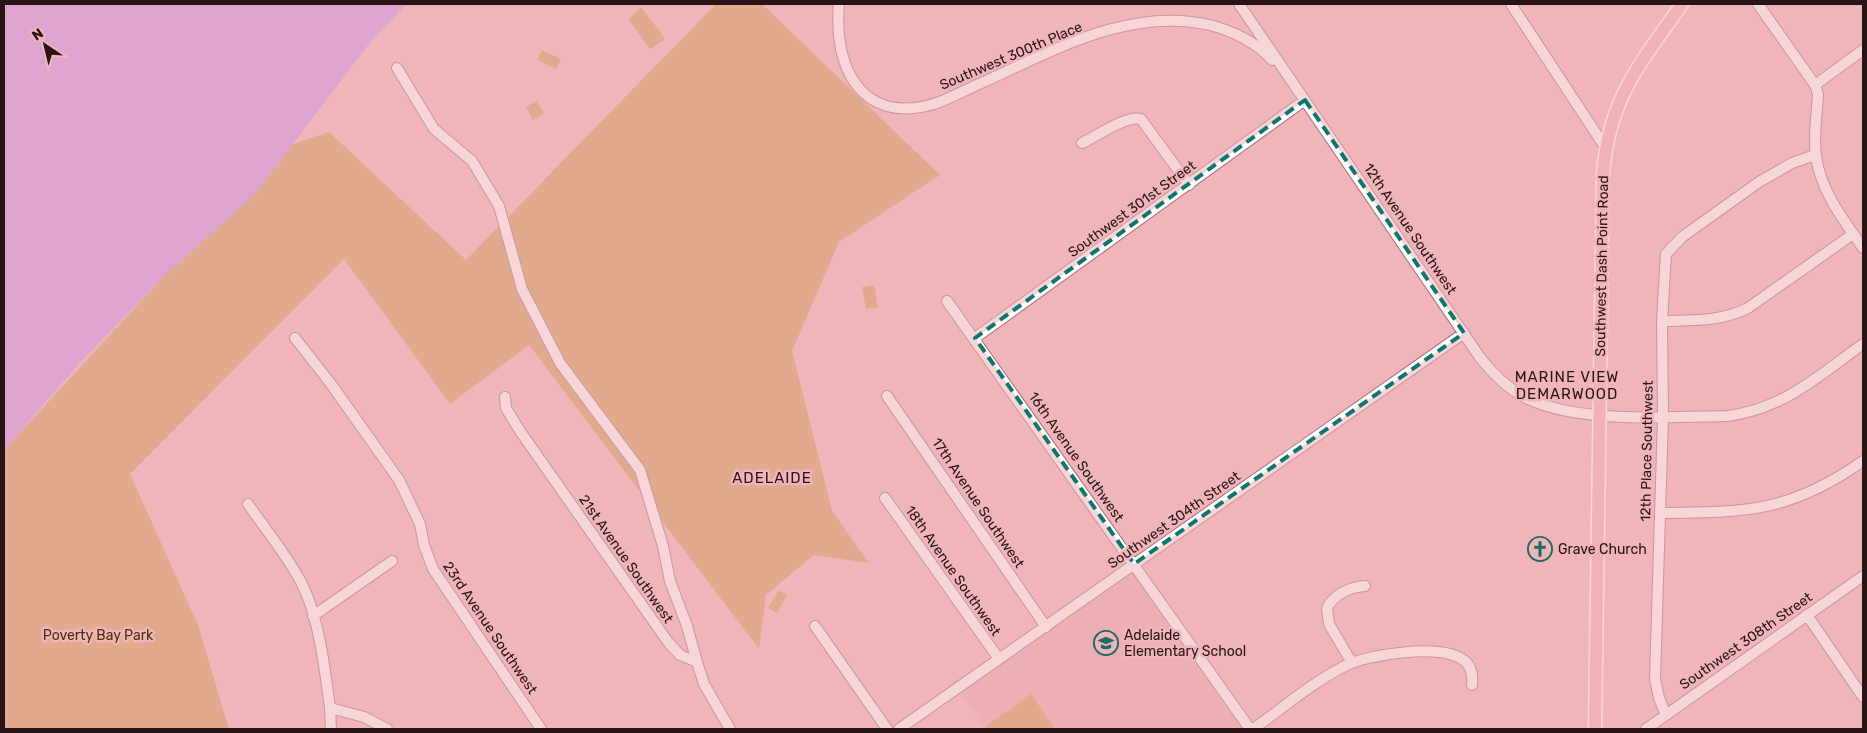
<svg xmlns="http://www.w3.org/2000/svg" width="1867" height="733" font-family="Rubik,sans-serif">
  <rect width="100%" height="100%" fill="#efb5ba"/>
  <path fill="#e9a8ae" d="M1134,564L1245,729H986L957,688Z"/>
  <path fill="#d09e5a" d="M716,4H762L940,175L839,242L792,351L832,511L869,563L814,555L766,595L759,649L529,345L450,404L344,259L130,474L198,625L229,729H4V450L163,277L255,194L293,144L329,132L466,260Z
    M641,7L664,37V40L650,49L628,19Z
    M542,50L561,59L556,69L537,60Z
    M536,101L544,113L533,120L526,107Z
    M874,285L878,307L866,309L862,287Z
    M779,590L787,595L777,613L768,608Z
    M1031,694L1055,729H986L985,727Z"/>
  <path fill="#cb90ea" d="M4,4H407L372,40L255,194L163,277L78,365L4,450Z"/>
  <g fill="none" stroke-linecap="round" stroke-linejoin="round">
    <defs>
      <path id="minor" d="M839,4C833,67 861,125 934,104C949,99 965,90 979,84C1051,52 1128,6 1210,25C1232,31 1256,42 1272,60
        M1239,4L1479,356C1491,372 1506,387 1524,397C1576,424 1670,417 1728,416C1785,408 1818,376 1863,344
        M1511,4L1605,147
        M1758,4L1815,85L1818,94C1817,114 1813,137 1816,156C1821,192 1843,219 1863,248
        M397,68L434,129L472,161L499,206L522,289L560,363L640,470L663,546L670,581L687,626L697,662
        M1815,85L1863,50
        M1082,143C1097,136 1126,115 1141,119L1189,185
        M947,301L1250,729
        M1662,321C1693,320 1720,322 1748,308L1853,234
        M295,338L331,384L399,480L420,524L424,545L433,569L541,729
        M975,338L1305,100
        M887,396L1046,627
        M505,397L506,408L520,431L668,642L680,655L697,662L704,684L730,729
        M885,498L999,659
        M248,504C266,530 287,555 302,584C319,618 325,670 330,708L364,717L387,729
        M1660,513C1746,512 1789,513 1863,461
        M1807,615L1863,697
        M313,616L392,561
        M815,626L887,729
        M1352,663L1329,624L1327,609C1332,595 1350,587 1365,586
        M330,708L331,729
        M1666,715L1659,698L1655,679L1663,417L1662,321L1666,254L1682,237L1759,182L1792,163L1815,155
        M899,729L1464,333
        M1253,729C1283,708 1313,682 1345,666C1369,654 1438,644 1462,659C1472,665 1473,675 1472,685
        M1646,729L1863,576"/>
      <path id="major" d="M1595,729L1603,174C1609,98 1640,64 1682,4"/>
    </defs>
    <use href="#minor" stroke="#a57075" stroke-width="12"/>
    <use href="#major" stroke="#fff" stroke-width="15"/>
    <use href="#minor" stroke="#fff" stroke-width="10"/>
    <use href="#major" stroke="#f4aeb7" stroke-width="12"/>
  </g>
  <path d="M0 0H1867V733H0ZM1305,100L1464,333L1134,564L975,338Z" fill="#efb5ba" fill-opacity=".55" fill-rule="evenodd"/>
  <path fill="none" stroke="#0f766e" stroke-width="4" stroke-dasharray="10 6" stroke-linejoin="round" d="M1305,100L1464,333L1134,564L975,338Z"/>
  <defs>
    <symbol id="church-ring" viewBox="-11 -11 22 22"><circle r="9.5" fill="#efb5ba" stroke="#1e6a69" stroke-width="1.5"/><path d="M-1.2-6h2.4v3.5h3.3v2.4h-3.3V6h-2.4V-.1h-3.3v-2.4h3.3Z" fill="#1e6a69"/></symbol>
    <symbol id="school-ring" viewBox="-11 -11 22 22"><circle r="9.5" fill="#efb5ba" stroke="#1e6a69" stroke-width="1.5"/><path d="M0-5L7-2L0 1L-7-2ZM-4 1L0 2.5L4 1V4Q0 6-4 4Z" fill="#1e6a69"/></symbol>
  </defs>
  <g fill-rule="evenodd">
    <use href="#church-ring" x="1526" y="535" width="28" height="28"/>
    <use href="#school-ring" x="1092" y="629" width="28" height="28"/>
  </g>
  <g text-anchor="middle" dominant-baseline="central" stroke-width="5" stroke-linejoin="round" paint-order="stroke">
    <g font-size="14" fill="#281316" stroke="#efb5ba">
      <text transform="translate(1011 56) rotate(-23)">Southwest 300th Place</text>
      <text transform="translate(1132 209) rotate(-36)">Southwest 301st Street</text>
      <text transform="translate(1410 229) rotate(56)">12th Avenue Southwest</text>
      <text transform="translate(1602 266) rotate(-89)">Southwest Dash Point Road</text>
      <text transform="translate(1647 451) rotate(-89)">12th Place Southwest</text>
      <text transform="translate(1076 457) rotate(55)">16th Avenue Southwest</text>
      <text transform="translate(978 503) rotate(56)">17th Avenue Southwest</text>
      <text transform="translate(1174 520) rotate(-35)">Southwest 304th Street</text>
      <text transform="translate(626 559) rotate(55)">21st Avenue Southwest</text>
      <text transform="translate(953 571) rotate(55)">18th Avenue Southwest</text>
      <text transform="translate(490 628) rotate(56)">23rd Avenue Southwest</text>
      <text transform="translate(1746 641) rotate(-35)">Southwest 308th Street</text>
    </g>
    <g font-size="14" fill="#281316" stroke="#efb5ba" text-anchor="start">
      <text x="1558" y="549">Grave Church</text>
      <text x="1124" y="635">Adelaide<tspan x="1124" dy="16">Elementary School</tspan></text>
    </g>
    <g font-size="14" fill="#4c3105" stroke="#efb5ba">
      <text x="98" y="635">Poverty Bay Park</text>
    </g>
    <g font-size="15" letter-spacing="1" fill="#281316" stroke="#efb5ba">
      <text x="1567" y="377">MARINE VIEW<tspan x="1567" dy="17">DEMARWOOD</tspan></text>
      <text x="772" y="478">ADELAIDE</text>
    </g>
  </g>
  <rect width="1867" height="733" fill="none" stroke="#281316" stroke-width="10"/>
  <g transform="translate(45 45) rotate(325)" stroke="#efb5ba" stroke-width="4" paint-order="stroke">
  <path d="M0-4L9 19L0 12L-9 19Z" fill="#281316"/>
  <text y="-8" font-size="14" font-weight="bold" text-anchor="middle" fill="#281316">N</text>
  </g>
</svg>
